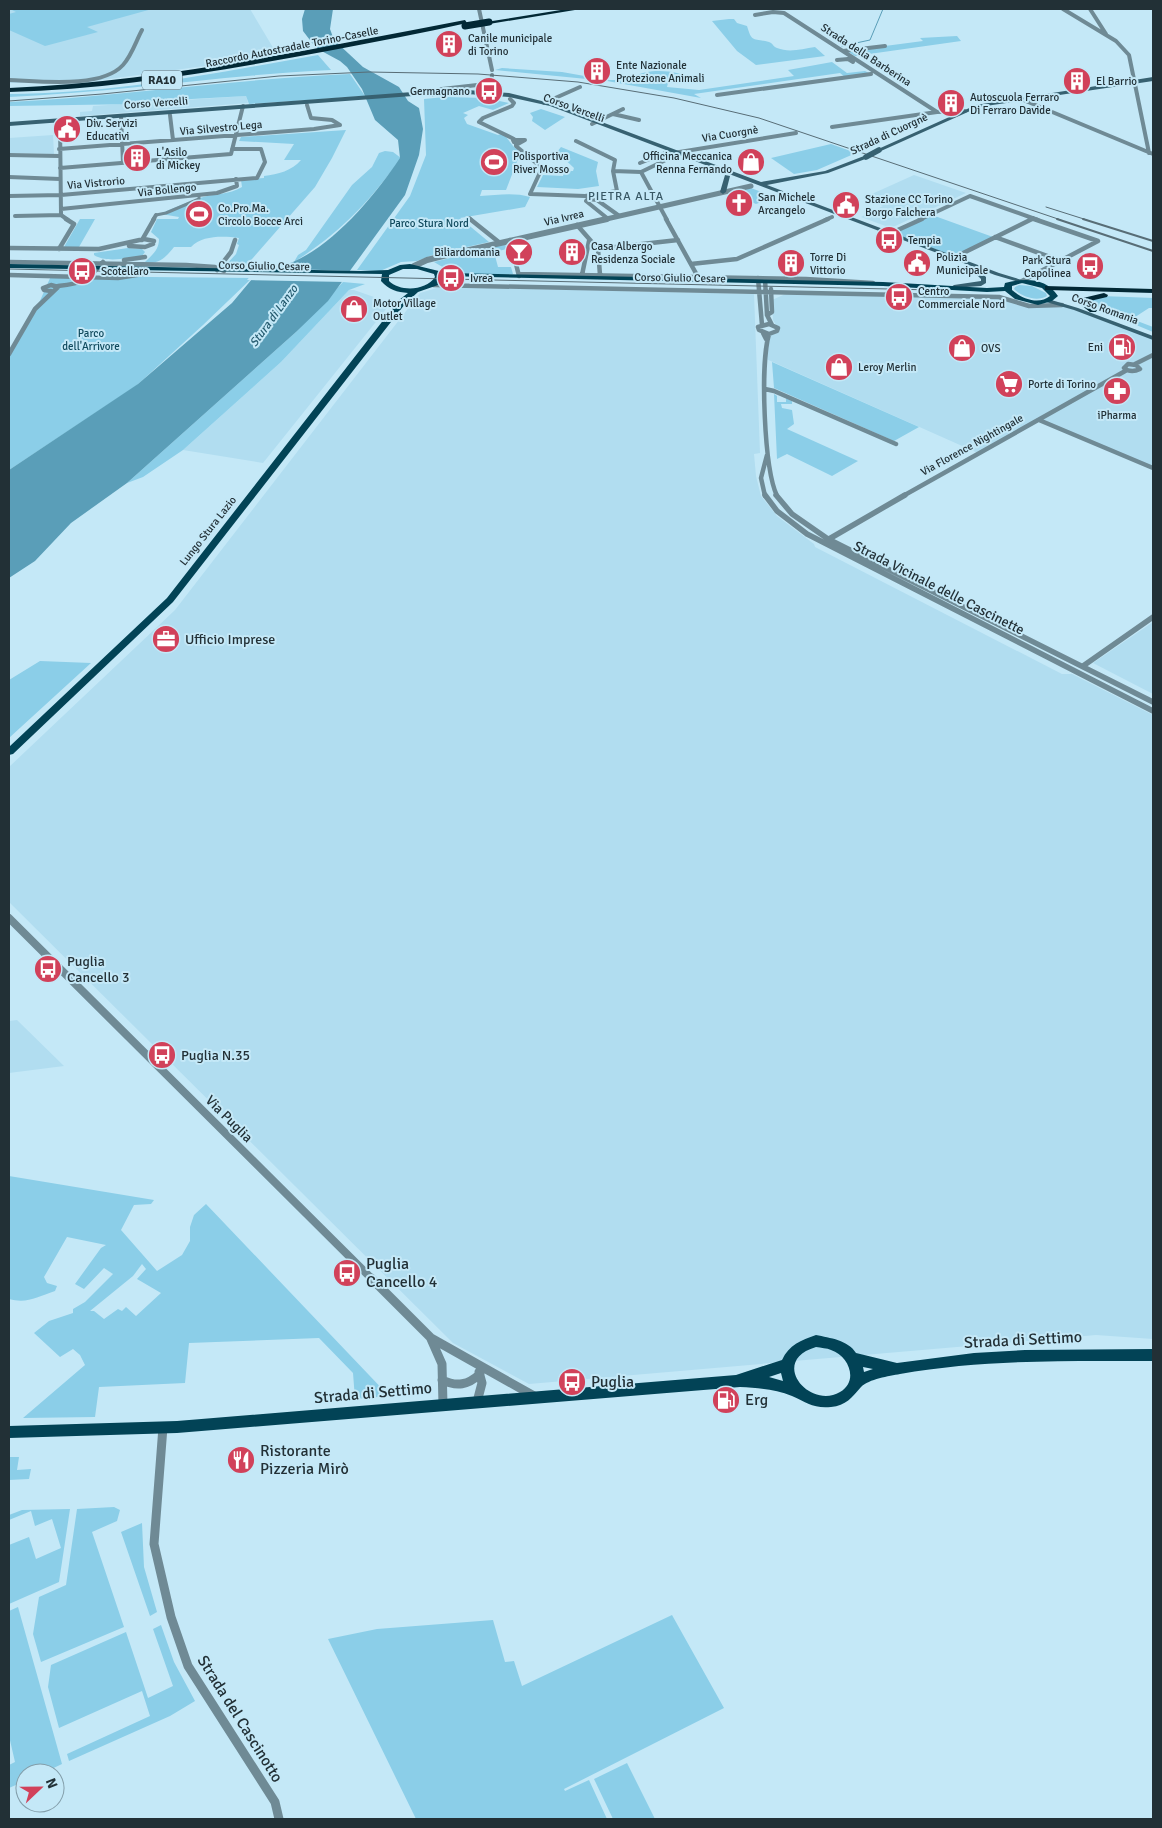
<svg xmlns="http://www.w3.org/2000/svg" width="1162" height="1828" font-family="Signika,sans-serif">
  <rect width="100%" height="100%" fill="#c4e8f7"/>
  <path fill="#b1ddf0" d="M9,9H250L278,56L87,82L9,83Z
    M246,96L248,103L80,116V112L92,111L93,106Z
    M53,135L54,154L9,153V138Z
    M914,175L966,193L891,228L861,217L883,206L863,198Z
    M440,287L754,294L760,453L754,454L756,476L761,496L777,516L814,544L815,547L1062,674H1072L1153,715V1339L1096,1335L529,1384L453,1343L9,902V767L175,610L420,293Z
    M349,290H354L391,303L263,463L183,450L281,362Z
    M790,292L999,297L1024,306L1062,305L1153,338V468L1039,420L978,453L764,358L766,339L778,328L773,320L772,300Z
    M1153,622V694L1093,663Z
    M17,1020L64,1066L9,1073V1021Z"/>
  <path fill="#8bcee8" fill-rule="evenodd" d="M10,9H152L87,27L98,32L45,46L9,30V14L16,12Z
    M729,19H734L737,23L747,26C752,43 753,38 769,42C774,44 772,46 777,48C789,53 802,49 815,47L825,56L756,65L737,51L712,21Z
    M957,36L961,41L855,56L847,51L923,41L920,38Z
    M318,55L331,70C223,75 117,92 9,97V94C113,94 216,73 318,55Z
    M832,62L847,73L865,71L869,73L845,77L840,73L694,94L701,98L607,81L495,70L502,68L562,72L607,80H635L636,76C648,68 681,70 692,80L680,77L681,81L668,83L667,87L699,90L794,76L788,70Z
    M350,74L365,96L249,104L246,96L137,102V104L9,106V102C123,96 236,79 350,74Z
    M445,97L485,98L509,103L493,110L479,106L463,113L468,115L464,118L467,124L498,135L503,133L513,146L528,159H518L506,190H482L480,196C497,195 514,192 530,197L525,207L460,218L489,242L435,254L417,261L401,262L380,271L357,270L410,196L426,155L424,99Z
    M541,109L565,117L545,130L532,121L533,117L530,113Z
    M346,130L332,158L315,187L245,267L225,266L236,254L239,245L237,244L239,238C224,236 202,235 191,247H174C166,257 159,265 145,262C152,255 159,250 159,239L151,232L157,219H178L179,217L161,214L162,213C174,208 187,202 200,198C214,193 229,195 242,187L241,180L264,178V176C278,174 292,171 301,160H284L294,144L239,141L241,137Z
    M831,144L856,153L817,170L794,174L771,158Z
    M561,147L598,162L596,171L599,186L578,189L537,187L543,175L563,176L564,171H573L574,168L557,152Z
    M385,151L393,152L401,158C370,201 340,233 294,262L298,255L306,250L352,185L372,167L379,153Z
    M751,188L774,197L756,204L731,193Z
    M932,215L993,237L954,256L894,234Z
    M80,219H95L79,247H64Z
    M505,244L507,249L494,252L498,267H511L513,274H450L446,269L434,262Z
    M128,248L142,249L145,252L142,256C128,258 106,263 94,255V253Z
    M51,276L252,278L203,325L136,386L9,470V355L39,303Z
    M343,282L365,284L349,290L281,362L183,450L143,477L127,483L296,332Z
    M1019,285L1032,286L1046,293L1047,296C1037,302 1022,297 1014,289L1015,287Z
    M1102,296L1153,298V308H1149L1132,319L1153,327V332L1093,307L1090,304L1091,300Z
    M772,362L919,427L894,441L774,388Z
    M774,394L777,396V402H786V398L792,401V404H781L782,408L792,410L794,424L787,429L858,461L832,476L787,454L777,459Z
    M40,661L91,663L9,738V680Z
    M9,1176L154,1200L151,1204L134,1205L121,1230L157,1271L182,1255L190,1241V1227L194,1215L206,1204L389,1396L355,1399L353,1373L319,1338L189,1343L185,1383L99,1387L95,1417L23,1418L85,1365L80,1355L73,1349L60,1357L34,1333L49,1321L73,1313V1309L85,1302L113,1274L104,1268L84,1289L75,1284L101,1248L106,1245L67,1237L44,1277L47,1283L57,1286L55,1291C37,1297 27,1304 9,1299ZM142,1264L146,1269L137,1279L161,1293L136,1316L126,1307L122,1311L118,1309L104,1319L94,1311H90L133,1276Z
    M9,1457H19L17,1470L31,1469L29,1479L9,1480Z
    M114,1507L120,1510L117,1521L92,1532L124,1627L41,1662L33,1634L39,1597L66,1585L77,1509Z
    M70,1509L59,1582L9,1604V1545L29,1537L36,1559L61,1548L52,1519L35,1526L31,1511L9,1520V1515L22,1510Z
    M142,1523L144,1567L157,1612L150,1616L121,1532Z
    M18,1607L62,1764L43,1773H25V1781L9,1788V1765L15,1762L9,1736V1611Z
    M672,1615L724,1708L564,1789L565,1791L589,1780L607,1819H416L328,1639L377,1629L493,1620L505,1662L514,1661L522,1686Z
    M161,1625L174,1662L195,1701L170,1716L69,1761L67,1754L150,1716L142,1691L59,1728L48,1687L51,1665L126,1632L148,1698L173,1686L153,1629Z
    M627,1763L655,1819H613L594,1779Z"/>
  <path fill="#5a9eb8" d="M305,9H333L330,29L334,40L363,67L399,87L408,101L419,108L423,129L419,155L405,195L328,301L296,332L127,483L71,523L35,561L9,578V470L138,384L232,303L263,266C273,266 284,266 293,262C336,243 375,195 400,158L398,140L375,120L362,89L347,67L340,61L316,48L303,31L302,19Z"/>
  <path fill="#c4e8f7" d="M257,268L354,271L346,282L247,280Z"/>
  <g fill="none" stroke-linecap="round" stroke-linejoin="round">
    <path stroke="#5a9eb8" stroke-width="1" d="M842,46L870,40L883,9"/>
    <path stroke="#6f8a95" stroke-width="3" d="M156,215L166,213L199,199V195"/>
    <path stroke="#6f8a95" stroke-width="4" d="M479,9L492,70
      M1063,9L1116,41L1129,55L1149,153
      M1090,9L1106,34
      M755,15L773,12L784,13L937,112
      M843,51L885,46
      M837,60L848,59L853,62
      M9,80C39,81 101,89 123,65C132,55 136,41 142,30
      M433,95L436,91L442,89L486,84L491,82L492,75
      M717,95L871,74
      M510,99L514,103L512,106L483,118L479,122L514,139
      M1021,99L1153,154
      M544,103L580,87
      M613,114L639,120
      M170,115L173,140
      M121,116L123,163
      M60,120L61,215L68,220
      M592,124L623,109
      M832,127L937,112L965,111
      M514,142L513,140H525L516,145
      M516,142V146L542,168L530,194L585,196L617,191L613,171L615,160L576,141
      M59,149L314,129L340,125L332,120L311,118L307,105
      M667,154L796,133
      M9,155L59,156
      M640,163L665,153
      M60,168L231,154L243,106
      M613,171L641,172
      M9,177L60,179
      M9,196L61,195L257,178L265,162L261,149H232
      M61,209L217,193L237,186L236,179
      M15,216L61,215
      M469,218L471,220
      M607,218L586,201L588,199L597,200L618,215
      M153,220L156,215
      M667,220L641,172L674,156
      M825,220L832,217
      M919,220L970,196L1038,220
      M1029,220L1033,218"/>
    <path stroke="#6f8a95" stroke-width="4.5" d="M470,219L500,243
      M666,219L698,277
      M577,225L598,249L600,275
      M889,234L922,219
      M995,237L1061,261
      M142,240L154,219
      M510,240L519,276
      M129,246L145,247L153,244
      M9,248L99,249L144,239L154,241
      M59,249L74,224L66,219
      M598,249L678,240
      M124,260L145,257
      M949,260L1032,219
      M9,262L186,265L215,267L224,271
      M691,264L737,259L828,219
      M217,270L231,252L235,240
      M519,274L806,279L873,283
      M9,275L118,278L143,274
      M582,275L589,241
      M758,278L762,325
      M765,279L767,315L772,325
      M1022,281L1098,241L1034,219
      M433,285L999,297L1029,306L1062,305
      M58,286C84,283 86,282 103,262
      M767,315L772,312L771,289
      M769,324L778,328L777,331L769,334L759,330L758,327Z
      M763,333L766,339
      M769,334C760,364 764,468 777,496
      M9,354L35,309L58,287L51,285L43,288L44,290L51,291
      M1128,364L1136,365L1140,369C1134,372 1129,372 1124,368Z
      M1135,364L1153,355
      M765,389L774,391L896,444
      M1039,420L1153,468
      M765,496L761,478L767,455
      M903,496L1127,370"/>
    <path stroke="#6f8a95" stroke-width="5.5" d="M765,495L777,511L807,534L1153,711
      M776,495L792,514L828,539L1153,702
      M829,539L905,495
      M1083,666L1153,617"/>
    <path stroke="#6f8a95" stroke-width="8" d="M9,918L372,1279"/>
    <path stroke="#6f8a95" stroke-width="9" d="M371,1278L431,1338L534,1396
      M431,1339L442,1364L443,1405
      M442,1380C457,1387 468,1385 480,1374
      M477,1402L482,1383L479,1372
      M163,1427L154,1544L171,1617L188,1666L275,1802L279,1819"/>
    <path stroke="#6f8a95" stroke-width="5" d="M602,220L751,186"/>
    <path stroke="#6f8a95" stroke-width="6" d="M414,266L427,260L447,255L607,219"/>
    <path fill="#376171" fill-rule="evenodd" d="M1153,77V81L979,107L881,151L876,150L976,105Z
      M453,89L509,93L554,104L761,182L825,171L864,156H868V158L828,173L767,185L999,273L1025,281L1022,283L995,275L550,106L509,97L453,93L9,126V122Z
      M725,175L730,176L726,192L723,194L720,192Z
      M976,269L986,277V283L981,286L952,288L951,287L954,285L981,281V279L973,271Z
      M1048,299L1078,308L1153,336V340L1074,310L1046,302L1045,301Z"/>
    <path fill="#024356" fill-rule="evenodd" d="M9,264L361,271L388,270L400,265L410,264L447,273L883,282L987,288L1004,287L1005,283C1024,278 1046,277 1058,296L1052,301L1038,305L1015,299L1005,291L987,292L883,286L442,276L438,285L418,292L405,304L173,602L13,754L9,755V747L167,598L399,300L408,293C397,292 389,290 381,281L382,274L9,268ZM403,269H417L434,274L435,277C426,291 400,292 389,281V275ZM1022,283L1042,288L1050,296C1039,305 1022,299 1012,290V286Z
      M816,1335C830,1338 848,1340 856,1353L897,1363L974,1353L1025,1350L1153,1349V1361C1069,1361 984,1359 900,1374C889,1376 869,1379 861,1387C852,1397 846,1406 831,1407C814,1409 806,1402 792,1396C775,1389 758,1388 740,1387L177,1433L9,1438V1426L177,1421L736,1375L782,1360C789,1345 801,1340 816,1335ZM816,1347C821,1348 827,1348 831,1350C849,1356 859,1381 840,1392C810,1410 768,1361 816,1347ZM863,1367L873,1369L864,1372ZM781,1373L783,1381L769,1377Z"/>
    <path fill="#022835" fill-rule="evenodd" d="M567,9H581L489,24L486,22Z
      M465,20L467,23C423,33 378,41 333,50C226,70 118,89 9,92V88C165,81 312,49 465,20Z
      M1045,286L1153,289V293L1048,290H1045Z
      M1104,293L1108,295L1107,297L1090,301L1089,304L1097,310L1096,312H1090L1081,305L1083,298Z"/>
    <path stroke="#586d76" stroke-width="1" d="M9,269L933,290"/>
    <path stroke="#586d76" stroke-width="1" d="M9,101L102,94L279,76L369,72L478,74L578,82L674,98L759,118L1061,220
      M1046,207L1087,220"/>
    <path stroke="#586d76" stroke-width="2" d="M1057,219L1153,251
      M1083,219L1153,241"/>
    <path stroke="#376171" stroke-width="5.5" d="M866,157L879,150"/>
    <path stroke="#022835" stroke-width="7" d="M465,26L489,22"/>
  </g>
  <defs>
    <symbol id="building-disc" viewBox="-11 -11 22 22"><circle r="9.5" fill="#d1415a" stroke="#c4e8f7"/><path d="M-4-6H4V6H1V3H-1V6H-4ZM-2.5-4.3h1.7v1.8h-1.7ZM.8-4.3h1.7v1.8H.8ZM-2.5-1h1.7V.8h-1.7ZM.8-1h1.7V.8H.8Z" fill="#fff"/></symbol>
    <symbol id="bus-disc" viewBox="-11 -11 22 22"><circle r="9.5" fill="#d1415a" stroke="#c4e8f7"/><path d="M-5-6H5V4H4V6H2V4H-2V6H-4V4H-5ZM-3.5-4V0h7V-4ZM-3.5 1.2v1.5H-2V1.2ZM2 1.2v1.5H3.5V1.2Z" fill="#fff"/></symbol>
    <symbol id="civic-disc" viewBox="-11 -11 22 22"><circle r="9.5" fill="#d1415a" stroke="#c4e8f7"/><path d="M-.6-6.5H3V-4.5H.6V-3L4-1V1h2V6H-6V1h2V-1L-.6-3ZM-1.2 2.5V6h2.4V2.5Z" fill="#fff"/></symbol>
    <symbol id="stadium-disc" viewBox="-11 -11 22 22"><circle r="9.5" fill="#d1415a" stroke="#c4e8f7"/><path d="M0-5a6.5 5 0 1 0 0 10a6.5 5 0 1 0 0-10ZM-3.5-1.8h7v3.6h-7Z" fill="#fff"/></symbol>
    <symbol id="shop-disc" viewBox="-11 -11 22 22"><circle r="9.5" fill="#d1415a" stroke="#c4e8f7"/><path d="M-5-2.5h2.3a2.7 3.5 0 0 1 5.4 0H5L5.5 6h-11ZM-1.5-2.5h3a1.5 2.3 0 0 0-3 0Z" fill="#fff"/></symbol>
    <symbol id="church-disc" viewBox="-11 -11 22 22"><circle r="9.5" fill="#d1415a" stroke="#c4e8f7"/><path d="M-1.2-6h2.4v3.5h3.3v2.4h-3.3V6h-2.4V-.1h-3.3v-2.4h3.3Z" fill="#fff"/></symbol>
    <symbol id="bar-disc" viewBox="-11 -11 22 22"><circle r="9.5" fill="#d1415a" stroke="#c4e8f7"/><path d="M-6-5H6L.8 .8V4.5H3.5V6h-7V4.5H-.8V.8Z" fill="#fff"/></symbol>
    <symbol id="fuel-disc" viewBox="-11 -11 22 22"><circle r="9.5" fill="#d1415a" stroke="#c4e8f7"/><path d="M-5.5-6h7V0h2V4h1.3V-2.5L3-4.5l.8-.8L6-3V5H2.5V1h-1V6h-7ZM-4.2-4.7v3.2H.2V-4.7Z" fill="#fff"/></symbol>
    <symbol id="supermarket-disc" viewBox="-11 -11 22 22"><circle r="9.5" fill="#d1415a" stroke="#c4e8f7"/><path d="M-6-5.5h2.5l.6 2H6L4.5 2H-2.5L-4.4-4H-6ZM-1.5 3.2a1.3 1.3 0 1 0 .1 0ZM3 3.2a1.3 1.3 0 1 0 .1 0Z" fill="#fff"/></symbol>
    <symbol id="pharmacy-disc" viewBox="-11 -11 22 22"><circle r="9.5" fill="#d1415a" stroke="#c4e8f7"/><path d="M-2-6h4v4h4v4h-4v4h-4v-4h-4v-4h4Z" fill="#fff"/></symbol>
    <symbol id="office-disc" viewBox="-11 -11 22 22"><circle r="9.5" fill="#d1415a" stroke="#c4e8f7"/><path d="M-6-3h4V-5.5h4V-3h4V5H-6ZM-1-4.5V-3h2v-1.5ZM-6 0V1H6V0Z" fill="#fff"/></symbol>
    <symbol id="restaurant-disc" viewBox="-11 -11 22 22"><circle r="9.5" fill="#d1415a" stroke="#c4e8f7"/><path d="M-5-6h1v4h1v-4h1v4h1v-4h1v5L-1.5 .5V6h-2V.5L-5-1ZM5-6V6H3V1.5H1.5Q1.5-4 5-6Z" fill="#fff"/></symbol>
  </defs>
  <g fill-rule="evenodd">
    <use href="#building-disc" x="433" y="28" width="32" height="32"/>
    <use href="#building-disc" x="581" y="55" width="32" height="32"/>
    <use href="#building-disc" x="1061" y="65" width="32" height="32"/>
    <use href="#bus-disc" x="473" y="75" width="32" height="32"/>
    <use href="#building-disc" x="935" y="87" width="32" height="32"/>
    <use href="#civic-disc" x="51" y="113" width="32" height="32"/>
    <use href="#building-disc" x="121" y="142" width="32" height="32"/>
    <use href="#stadium-disc" x="478" y="146" width="32" height="32"/>
    <use href="#shop-disc" x="735" y="146" width="32" height="32"/>
    <use href="#church-disc" x="723" y="187" width="32" height="32"/>
    <use href="#civic-disc" x="830" y="189" width="32" height="32"/>
    <use href="#stadium-disc" x="183" y="198" width="32" height="32"/>
    <use href="#bus-disc" x="873" y="224" width="32" height="32"/>
    <use href="#bar-disc" x="503" y="236" width="32" height="32"/>
    <use href="#building-disc" x="556" y="236" width="32" height="32"/>
    <use href="#building-disc" x="775" y="247" width="32" height="32"/>
    <use href="#civic-disc" x="901" y="247" width="32" height="32"/>
    <use href="#bus-disc" x="1074" y="250" width="32" height="32"/>
    <use href="#bus-disc" x="66" y="255" width="32" height="32"/>
    <use href="#bus-disc" x="435" y="262" width="32" height="32"/>
    <use href="#bus-disc" x="883" y="281" width="32" height="32"/>
    <use href="#shop-disc" x="338" y="293" width="32" height="32"/>
    <use href="#fuel-disc" x="1106" y="331" width="32" height="32"/>
    <use href="#shop-disc" x="946" y="332" width="32" height="32"/>
    <use href="#shop-disc" x="823" y="351" width="32" height="32"/>
    <use href="#supermarket-disc" x="993" y="368" width="32" height="32"/>
    <use href="#pharmacy-disc" x="1101" y="375" width="32" height="32"/>
    <use href="#office-disc" x="150" y="623" width="32" height="32"/>
    <use href="#bus-disc" x="32" y="953" width="32" height="32"/>
    <use href="#bus-disc" x="146" y="1039" width="32" height="32"/>
    <use href="#bus-disc" x="331" y="1257" width="32" height="32"/>
    <use href="#bus-disc" x="556" y="1366" width="32" height="32"/>
    <use href="#fuel-disc" x="710" y="1384" width="32" height="32"/>
    <use href="#restaurant-disc" x="225" y="1444" width="32" height="32"/>
  </g>
  <g text-anchor="middle" dominant-baseline="central" stroke-width="4" stroke-linejoin="round" paint-order="stroke">
    <g font-size="11" fill="#223036" stroke="#c4e8f7" text-anchor="start">
      <text x="468" y="38">Canile municipale<tspan x="468" dy="13">di Torino</tspan></text>
      <text x="616" y="65">Ente Nazionale<tspan x="616" dy="13">Protezione Animali</tspan></text>
      <text x="1096" y="81">El Barrio</text>
      <text x="470" y="91" text-anchor="end">Germagnano</text>
      <text x="970" y="97">Autoscuola Ferraro<tspan x="970" dy="13">Di Ferraro Davide</tspan></text>
      <text x="86" y="123">Div. Servizi<tspan x="86" dy="13">Educativi</tspan></text>
      <text x="156" y="152">L'Asilo<tspan x="156" dy="13">di Mickey</tspan></text>
      <text x="513" y="156">Polisportiva<tspan x="513" dy="13">River Mosso</tspan></text>
      <text x="732" y="156" text-anchor="end">Officina Meccanica<tspan x="732" dy="13">Renna Fernando</tspan></text>
      <text x="758" y="197">San Michele<tspan x="758" dy="13">Arcangelo</tspan></text>
      <text x="865" y="199">Stazione CC Torino<tspan x="865" dy="13">Borgo Falchera</tspan></text>
      <text x="218" y="208">Co.Pro.Ma.<tspan x="218" dy="13">Circolo Bocce Arci</tspan></text>
      <text x="908" y="240">Tempia</text>
      <text x="591" y="246">Casa Albergo<tspan x="591" dy="13">Residenza Sociale</tspan></text>
      <text x="500" y="252" text-anchor="end">Biliardomania</text>
      <text x="810" y="257">Torre Di<tspan x="810" dy="13">Vittorio</tspan></text>
      <text x="936" y="257">Polizia<tspan x="936" dy="13">Municipale</tspan></text>
      <text x="1071" y="260" text-anchor="end">Park Stura<tspan x="1071" dy="13">Capolinea</tspan></text>
      <text x="101" y="271">Scotellaro</text>
      <text x="470" y="278">Ivrea</text>
      <text x="918" y="291">Centro<tspan x="918" dy="13">Commerciale Nord</tspan></text>
      <text x="373" y="303">Motor Village<tspan x="373" dy="13">Outlet</tspan></text>
      <text x="1103" y="347" text-anchor="end">Eni</text>
      <text x="981" y="348">OVS</text>
      <text x="858" y="367">Leroy Merlin</text>
      <text x="1028" y="384">Porte di Torino</text>
      <text x="1117" y="415" text-anchor="middle">iPharma</text>
    </g>
    <g font-size="11" fill="#223036" stroke="#c4e8f7">
      <text transform="translate(292 47) rotate(-11)">Raccordo Autostradale Torino-Caselle</text>
      <text transform="translate(866 55) rotate(33)">Strada della Barberina</text>
      <text transform="translate(156 103) rotate(-4)">Corso Vercelli</text>
      <text transform="translate(574 108) rotate(20)">Corso Vercelli</text>
      <text transform="translate(221 128) rotate(-5)">Via Silvestro Lega</text>
      <text transform="translate(730 134) rotate(-9)">Via Cuorgnè</text>
      <text transform="translate(889 134) rotate(-25)">Strada di Cuorgnè</text>
      <text transform="translate(96 183) rotate(-5)">Via Vistrorio</text>
      <text transform="translate(167 190) rotate(-6)">Via Bollengo</text>
      <text transform="translate(564 218) rotate(-13)">Via Ivrea</text>
      <text transform="translate(264 266) rotate(1)">Corso Giulio Cesare</text>
      <text transform="translate(680 278) rotate(1)">Corso Giulio Cesare</text>
      <text transform="translate(1105 309) rotate(20)">Corso Romania</text>
      <text transform="translate(972 445) rotate(-29)">Via Florence Nightingale</text>
      <text transform="translate(208 531) rotate(-52)">Lungo Stura Lazio</text>
    </g>
    <g font-size="11" fill="#104a5d" stroke="#c4e8f7">
      <text x="429" y="223">Parco Stura Nord</text>
      <text x="91" y="333">Parco<tspan x="91" dy="13">dell'Arrivore</tspan></text>
    </g>
    <rect fill="#c4e8f7" stroke="#536770" stroke-width="1" x="142" y="70.5" width="40" height="19" rx="4"/>
    <g font-size="12" font-weight="bold" fill="#223036">
      <text x="162" y="80">RA10</text>
    </g>
    <g font-size="12" letter-spacing="1" fill="#375764" stroke="#c4e8f7">
      <text x="626" y="196">PIETRA ALTA</text>
    </g>
    <g font-size="12" font-style="italic" fill="#255b6f" stroke="#c4e8f7">
      <text transform="translate(274 316) rotate(-54)">Stura di Lanzo</text>
    </g>
    <g font-size="14" fill="#223036" stroke="#c4e8f7">
      <text transform="translate(939 588) rotate(27)">Strada Vicinale delle Cascinette</text>
      <text transform="translate(229 1119) rotate(45)">Via Puglia</text>
    </g>
    <g font-size="14" fill="#223036" stroke="#c4e8f7" text-anchor="start">
      <text x="185" y="639">Ufficio Imprese</text>
      <text x="67" y="961">Puglia<tspan x="67" dy="16">Cancello 3</tspan></text>
      <text x="181" y="1055">Puglia N.35</text>
    </g>
    <g font-size="16" fill="#223036" stroke="#c4e8f7" text-anchor="start">
      <text x="366" y="1264">Puglia<tspan x="366" dy="18">Cancello 4</tspan></text>
      <text x="591" y="1382">Puglia</text>
      <text x="745" y="1400">Erg</text>
      <text x="260" y="1451">Ristorante<tspan x="260" dy="18">Pizzeria Mirò</tspan></text>
    </g>
    <g font-size="16" fill="#223036" stroke="#c4e8f7">
      <text transform="translate(1023 1340) rotate(-3)">Strada di Settimo</text>
      <text transform="translate(373 1393) rotate(-5)">Strada di Settimo</text>
      <text transform="translate(240 1719) rotate(58)">Strada del Cascinotto</text>
    </g>
  </g>
  <rect width="1162" height="1828" fill="none" stroke="#223036" stroke-width="20"/>
  <g transform="translate(40 1788) rotate(68)"><circle r="24" fill="#c4e8f7" stroke="#839eaa"/>
  <path d="M0-4L9 19L0 12L-9 19Z" fill="#d1415a"/>
  <text y="-8" font-size="14" font-weight="bold" text-anchor="middle" fill="#223036">N</text>
  </g>
</svg>
